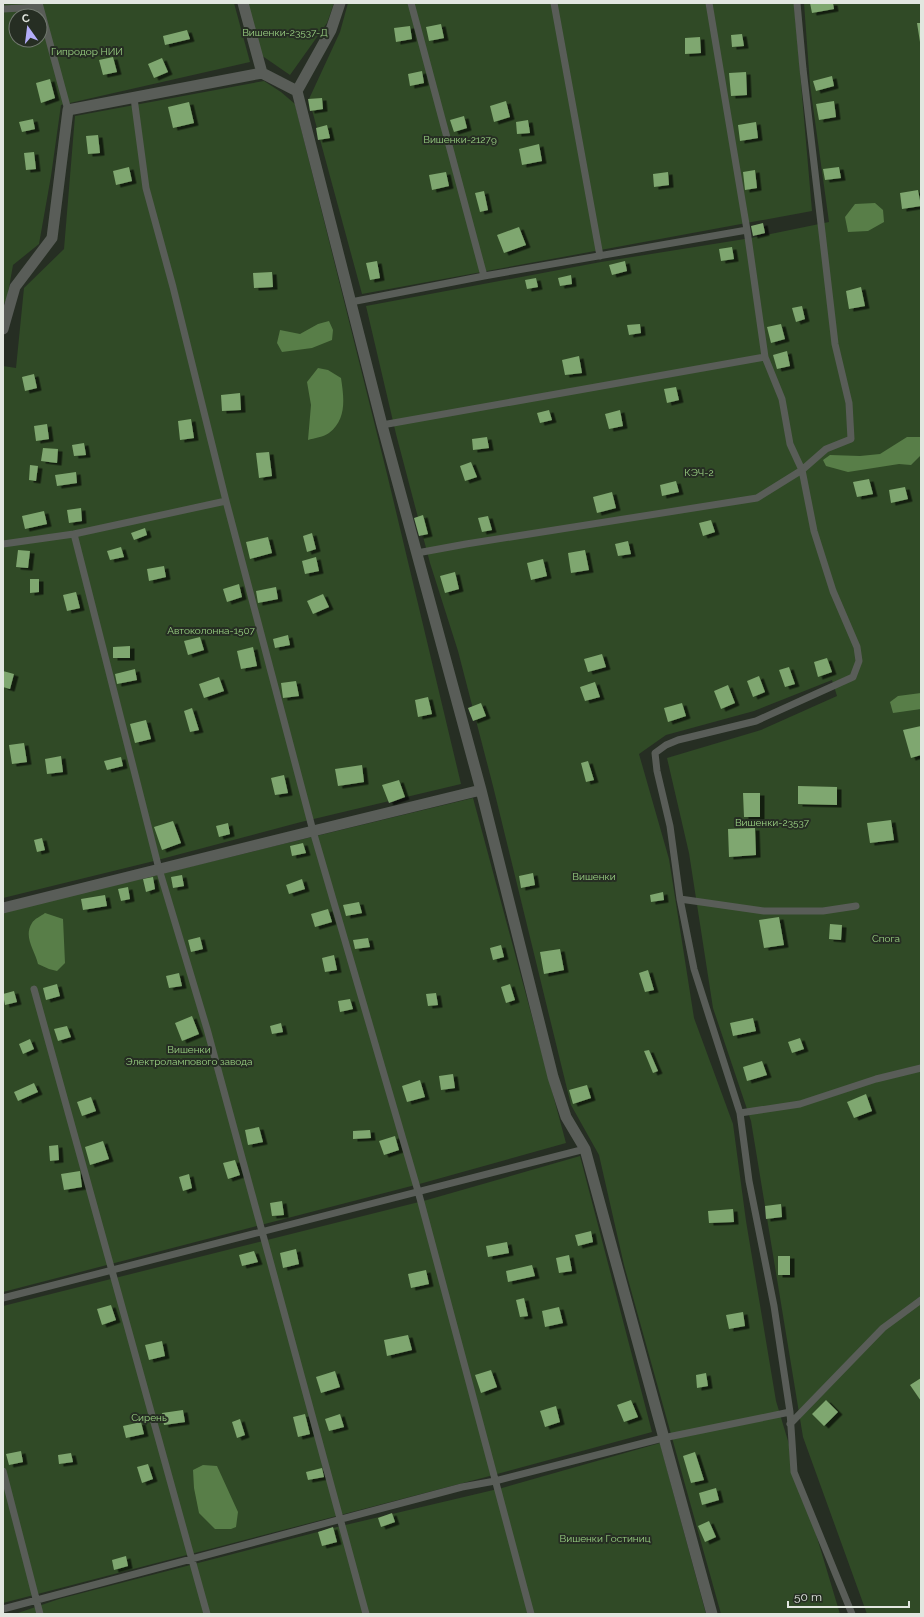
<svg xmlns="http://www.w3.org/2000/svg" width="924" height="1617" font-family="Raleway,sans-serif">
  <defs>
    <filter id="shadow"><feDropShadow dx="4.5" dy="2.5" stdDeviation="0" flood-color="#0009"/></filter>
  </defs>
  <rect width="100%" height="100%" fill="#262e23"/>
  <path fill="#304a26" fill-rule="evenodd" d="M3,3H234L250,62L61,105L51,176L39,244L13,265L7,299L3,305ZM16,16H40V40H16Z
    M248,3H334L327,23L290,75L261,55Z
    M348,3H794L812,211L362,294L309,99L340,32Z
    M804,3H921V1614H867L803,1437L751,1121L713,1008L689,853L667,758L761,730L837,696L832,680L754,711L666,735L639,754L669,859L694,1018L733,1124L746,1221L776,1401L840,1614H721L624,1265L599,1155L571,1105L493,786L458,651L430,563L396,434L366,306L601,262L751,238L829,222L810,85Z
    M264,81L281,92L295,104L388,478L461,784L301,822L150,862L3,898V366L16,368L24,288L64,249L75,116Z
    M473,798L566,1143L423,1183L3,1292V912Z
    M580,1156L652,1432L486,1477L3,1603V1306L427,1200Z
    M660,1443L706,1614H15L59,1599L337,1527L502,1488Z"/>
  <path fill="#587e48" d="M875,203L883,210L884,222L868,231L848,232L845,217L855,204Z
    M329,321L333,330L332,340L312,348L282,352L277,343L280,330L300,334L318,324Z
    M318,368L328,370L341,378C344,398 347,419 329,433C324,437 314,438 308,440L311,405L307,382Z
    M907,437H921V455L911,465L899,464L848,472L826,466L823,460L830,455L860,456L880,454Z
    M921,693V709L893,713L890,702L898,696Z
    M45,913L63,919L65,963L57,971L49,969L38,964C35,950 23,937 32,923C34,919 41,916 45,913Z
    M203,1465L217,1466L238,1512L236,1527L231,1529H215L199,1513L194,1488L193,1470Z"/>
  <path fill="#7fa76f" filter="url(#shadow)" d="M810,3H833L834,9L812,13Z
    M917,23H921V42H920Z
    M441,24L444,38L429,41L426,27Z
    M410,26L412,39L396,42L394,28Z
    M187,30L190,39L165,45L163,36Z
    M742,34L744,46L732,47L731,35Z
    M700,37L701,53L685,54V38Z
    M113,57L117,72L103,75L99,60Z
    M162,58L168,72L154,78L148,64Z
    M422,71L424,83L410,86L408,74Z
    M746,72L747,95L731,96L729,73Z
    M832,76L834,86L816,91L813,81Z
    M50,79L55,98L41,103L36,83Z
    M322,98L323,109L310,111L308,99Z
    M506,101L510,117L494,122L490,106Z
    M834,101L836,117L819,120L816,104Z
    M189,102L194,123L173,128L168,107Z
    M464,116L467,128L454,132L450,120Z
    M33,119L35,129L22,132L19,122Z
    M528,120L530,133L517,134L516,122Z
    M756,122L758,138L740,141L738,125Z
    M327,125L330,138L318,140L316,128Z
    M98,135L100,153L88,154L86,136Z
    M539,144L542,161L522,165L519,149Z
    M34,152L36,169L26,170L24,153Z
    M129,167L132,181L116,185L113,171Z
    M839,167L841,178L825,180L823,169Z
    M755,170L757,188L745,190L743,172Z
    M446,172L449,186L432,190L429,175Z
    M668,172L669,185L654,187L653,174Z
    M918,190L921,206L902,209L900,193Z
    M484,191L488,210L480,212L475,193Z
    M763,223L765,233L753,236L751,226Z
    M519,227L526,245L504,253L497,235Z
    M732,247L734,259L721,261L719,249Z
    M377,261L380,278L370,280L366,263Z
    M625,261L627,271L612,275L609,265Z
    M272,272L273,287L254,288L253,273Z
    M571,275L572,284L560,286L558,278Z
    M536,278L538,287L527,289L525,280Z
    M861,287L865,306L849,309L846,291Z
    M802,306L805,319L796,322L792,308Z
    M640,324L641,333L629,335L627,325Z
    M781,324L785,339L771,343L767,327Z
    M787,351L790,366L777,369L773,355Z
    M579,356L582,373L565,375L562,360Z
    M34,374L37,388L25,391L22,377Z
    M676,387L679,400L667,403L664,389Z
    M240,393L241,410L222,411L221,395Z
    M549,410L552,420L540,423L537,413Z
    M620,410L623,426L609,429L605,414Z
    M191,419L194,438L180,440L178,421Z
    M47,424L49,439L36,441L34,426Z
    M487,437L489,448L473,450L472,439Z
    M84,443L86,455L74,456L72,445Z
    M43,448L58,449L57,463L41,461Z
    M269,452L272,476L259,478L256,453Z
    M471,462L477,477L465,481L460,466Z
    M30,465L38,466L36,481L29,480Z
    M76,472L77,483L57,486L55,475Z
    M869,479L873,494L857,497L853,482Z
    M676,481L679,492L662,496L660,485Z
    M905,487L908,499L891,503L889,490Z
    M612,492L616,508L597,513L593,497Z
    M81,508L82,521L69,523L67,510Z
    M44,511L47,524L25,529L22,516Z
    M423,515L428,534L419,536L414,518Z
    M488,516L492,530L482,532L478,518Z
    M711,520L715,532L703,536L699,523Z
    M145,528L147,535L134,540L131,533Z
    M312,533L316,549L307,552L303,536Z
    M268,537L272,553L250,559L246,542Z
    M628,541L631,554L618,556L615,544Z
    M121,547L124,557L110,560L107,551Z
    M18,550L30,551L28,568L16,567Z
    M585,550L589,570L571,573L568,553Z
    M316,557L319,571L305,574L302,561Z
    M543,559L547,576L531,580L527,563Z
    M164,566L166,577L149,581L147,569Z
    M455,572L459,589L445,593L440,576Z
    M30,579H39V592L30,593Z
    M239,584L242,597L227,602L223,589Z
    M276,587L278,599L258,603L256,591Z
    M76,592L80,608L67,611L63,595Z
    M323,594L329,607L313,614L307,601Z
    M288,635L290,645L275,648L273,639Z
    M200,637L204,650L188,655L184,641Z
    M130,646V658H113V647Z
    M253,647L257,666L241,669L237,651Z
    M602,654L606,667L588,672L584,659Z
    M827,658L832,672L818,677L814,662Z
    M789,667L795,684L785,687L779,670Z
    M135,669L137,680L117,684L115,674Z
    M3,671L14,674L10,689L3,687Z
    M759,676L765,692L753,697L747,681Z
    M219,677L224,691L204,698L199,684Z
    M296,681L299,696L283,698L281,683Z
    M595,682L600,697L585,701L580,687Z
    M728,685L735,703L721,709L714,691Z
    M428,697L432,714L418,717L415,700Z
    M481,703L486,716L473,721L468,708Z
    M682,703L686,716L668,722L664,708Z
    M192,708L199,730L190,732L184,711Z
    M146,720L151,739L135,743L130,724Z
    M921,726V755L911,758L903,730Z
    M24,743L27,762L12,764L9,745Z
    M61,756L63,772L47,774L45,759Z
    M121,757L123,766L107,770L104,761Z
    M588,761L594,780L586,782L581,763Z
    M362,765L364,782L338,786L335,769Z
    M284,775L288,793L275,795L271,778Z
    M399,780L405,797L389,803L382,785Z
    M798,786L837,787V805L798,804Z
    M743,793H760V817H744Z
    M891,820L894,840L870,843L867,823Z
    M173,821L181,843L162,850L154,827Z
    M228,823L230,834L219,837L216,826Z
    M755,828L756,855L729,857L728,829Z
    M42,838L45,850L37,852L34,840Z
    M303,843L306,853L292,856L290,846Z
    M533,873L535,885L521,888L519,876Z
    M182,875L184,886L173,888L171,877Z
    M153,877L155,889L146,892L143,879Z
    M302,879L305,889L289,894L286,885Z
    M128,887L130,899L121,901L118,889Z
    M663,892L664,900L651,902L650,895Z
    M105,895L107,906L83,910L81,899Z
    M359,902L362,913L346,916L343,905Z
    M328,909L332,922L315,927L311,914Z
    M779,917L784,945L764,948L759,920Z
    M830,924L842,925L841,940L829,939Z
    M200,937L203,949L191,952L188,940Z
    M368,938L370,947L355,949L353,940Z
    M501,945L504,957L493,960L490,948Z
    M560,949L564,970L544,974L540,952Z
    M334,955L337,970L325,972L322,958Z
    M648,970L654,990L645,992L639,973Z
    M179,973L182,986L169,988L166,976Z
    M57,984L60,996L46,1000L43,988Z
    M510,984L515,1000L506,1003L501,987Z
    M14,991L17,1002L5,1005L3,994Z
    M436,993L438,1005L428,1006L426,994Z
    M350,999L353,1009L340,1012L338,1001Z
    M192,1016L199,1034L182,1041L175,1023Z
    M753,1018L756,1031L733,1036L730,1023Z
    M281,1023L283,1032L272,1034L270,1026Z
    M67,1026L71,1037L58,1041L54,1029Z
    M800,1038L804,1049L792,1053L788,1042Z
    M30,1039L34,1049L23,1054L19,1044Z
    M649,1050L658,1071L653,1073L644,1051Z
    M762,1061L767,1075L747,1081L743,1067Z
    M453,1074L455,1088L441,1090L439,1076Z
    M420,1080L425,1097L407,1102L402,1086Z
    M34,1083L38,1092L18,1101L14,1092Z
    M587,1085L591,1098L573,1104L569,1090Z
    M866,1094L872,1111L854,1118L847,1102Z
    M91,1097L96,1111L82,1116L77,1102Z
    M259,1127L263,1142L248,1145L245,1130Z
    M370,1130L371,1138L353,1139V1131Z
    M395,1136L399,1150L384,1155L379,1141Z
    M103,1141L109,1159L90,1165L85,1147Z
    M58,1145L59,1160L50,1161L49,1146Z
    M235,1160L240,1175L228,1179L223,1163Z
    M80,1171L82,1187L64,1190L61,1174Z
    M189,1174L192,1188L183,1191L179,1177Z
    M282,1201L284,1215L272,1216L270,1203Z
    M781,1204L782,1217L766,1219L765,1206Z
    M733,1209L734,1222L709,1223L708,1211Z
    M591,1231L593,1242L578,1246L575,1235Z
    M507,1242L509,1253L488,1257L486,1246Z
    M296,1249L299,1264L283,1268L280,1253Z
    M254,1251L258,1262L242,1266L239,1255Z
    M569,1255L572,1271L559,1273L556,1258Z
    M778,1256H790V1275H778Z
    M532,1265L535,1276L508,1282L506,1271Z
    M426,1270L429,1284L411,1288L408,1274Z
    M524,1298L528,1316L520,1317L516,1300Z
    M111,1305L116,1320L102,1325L97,1309Z
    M559,1307L563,1323L545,1327L542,1311Z
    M743,1312L745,1326L729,1329L726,1315Z
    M408,1335L412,1350L387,1356L384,1340Z
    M162,1341L165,1356L149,1360L145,1345Z
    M491,1370L497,1387L481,1393L475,1375Z
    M335,1371L340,1387L321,1393L316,1377Z
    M706,1373L708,1386L697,1388L696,1375Z
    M921,1378V1401L910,1385Z
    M631,1400L638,1417L624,1422L617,1405Z
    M826,1400L838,1412L824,1426L812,1414Z
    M556,1406L560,1422L545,1427L540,1411Z
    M183,1410L185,1422L164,1425L162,1413Z
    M305,1414L310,1434L298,1437L293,1417Z
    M340,1414L344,1427L329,1431L325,1419Z
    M240,1419L245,1435L237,1438L232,1422Z
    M141,1422L144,1434L126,1438L123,1426Z
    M21,1451L23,1462L9,1465L6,1454Z
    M695,1452L704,1480L691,1483L683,1456Z
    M71,1453L73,1462L59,1464L58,1455Z
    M148,1464L153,1479L142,1483L137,1467Z
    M322,1468L324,1477L308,1480L306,1472Z
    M716,1488L719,1500L702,1505L699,1493Z
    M392,1513L395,1522L381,1527L378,1518Z
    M709,1521L716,1537L705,1542L698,1526Z
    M333,1527L337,1542L322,1546L318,1532Z
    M126,1556L128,1566L114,1570L112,1560Z"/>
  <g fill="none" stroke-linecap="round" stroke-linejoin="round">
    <path stroke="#595d58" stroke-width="7" d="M39,3L68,110
      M411,3L484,276
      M554,3L600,256
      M709,3L747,230
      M3,9L40,7
      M134,98L146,188L173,287L226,501L313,831L418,1191L531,1614
      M351,302L484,276L747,230L765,357
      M382,425L765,357L782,399L790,444L802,470L826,449L851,439L849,403L835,344L803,69L797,3
      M74,534L226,501
      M3,544L74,534L159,869L207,1029L366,1614
      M417,553L466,544L757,498L802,470L814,531L833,591L857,647L859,661L853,677L756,721L678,740L666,745L655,753L657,771L670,826L680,899L694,969L740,1113L749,1181L774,1306L790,1412L794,1472L852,1614
      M680,899L764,911H823L856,906
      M34,989L207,1614
      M740,1113L800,1104L876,1079L921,1068
      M3,1298L585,1149
      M790,1424L883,1328L921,1300
      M3,1471L40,1614
      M3,1609L462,1487L495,1481L663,1438L790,1412"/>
    <path stroke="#595d58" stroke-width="11" d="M243,3L262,73
      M297,91L331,30L340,3
      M3,329L15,287L52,238L68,110L262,73L297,91L382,425L481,790L553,1077L566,1117L585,1149L712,1614
      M3,908L313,831L481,790"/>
  </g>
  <g text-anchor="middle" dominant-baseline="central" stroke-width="4" stroke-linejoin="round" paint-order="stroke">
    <g font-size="10" fill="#9ad183" stroke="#262e23">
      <text x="285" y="32">Вишенки-23537-Д</text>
      <text x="87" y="51">Гипродор НИИ</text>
      <text x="460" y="139">Вишенки-21279</text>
      <text x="699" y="472">КЭЧ-2</text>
      <text x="211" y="630">Автоколонна-1507</text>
      <text x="772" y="822">Вишенки-23537</text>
      <text x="594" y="876">Вишенки</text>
      <text x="886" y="938">Спога</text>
      <text x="189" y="1049">Вишенки<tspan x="189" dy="12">Электролампового завода</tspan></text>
      <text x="149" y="1417">Сирень</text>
      <text x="605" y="1538">Вишенки Гостиниц</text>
    </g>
  </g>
  <rect width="924" height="1617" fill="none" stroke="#e2e7e0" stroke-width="8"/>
  <g transform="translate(28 28) rotate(346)"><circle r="19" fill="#262e23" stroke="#71786f"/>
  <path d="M0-3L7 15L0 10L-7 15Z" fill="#b3adf9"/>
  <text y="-6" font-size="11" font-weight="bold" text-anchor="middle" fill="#e2e7e0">С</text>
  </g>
  <path d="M788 1601v6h121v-6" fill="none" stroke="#e2e7e0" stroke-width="2"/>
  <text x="794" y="1601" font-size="12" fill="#e2e7e0" stroke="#262e23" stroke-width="3" paint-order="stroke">50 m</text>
</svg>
